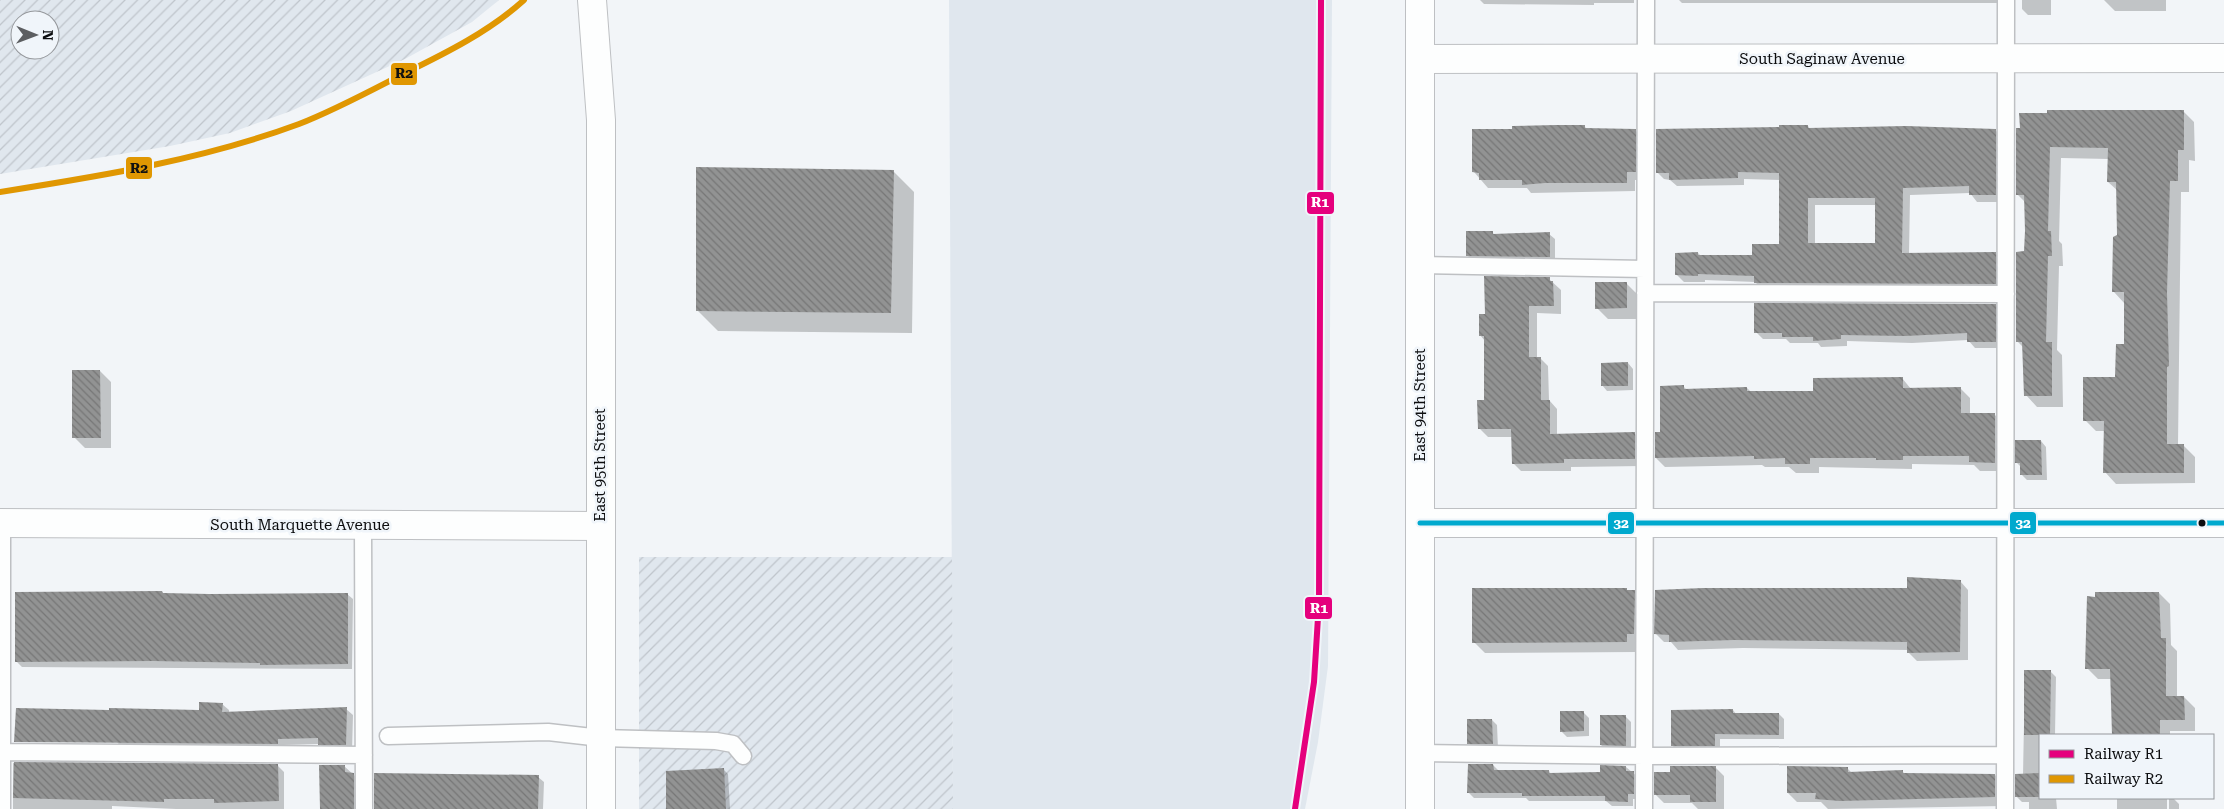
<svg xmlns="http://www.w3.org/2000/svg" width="2224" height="809" font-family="'Roboto Serif',serif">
  <defs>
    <pattern id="industrial-furrows" width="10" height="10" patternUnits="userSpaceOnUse" patternTransform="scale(1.25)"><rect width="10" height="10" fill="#e0e7ee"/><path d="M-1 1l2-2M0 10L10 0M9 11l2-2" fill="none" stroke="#bfc5cb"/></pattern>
    <pattern id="building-back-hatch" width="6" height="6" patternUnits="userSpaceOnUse" patternTransform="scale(1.25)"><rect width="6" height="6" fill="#929393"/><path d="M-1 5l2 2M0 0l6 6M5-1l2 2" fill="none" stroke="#767676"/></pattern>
  </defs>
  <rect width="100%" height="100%" fill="#f2f5f8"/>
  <path fill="#e0e7ee" d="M949,0H1332L1328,666L1318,742L1305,809H953Z"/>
  <path fill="url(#industrial-furrows)" fill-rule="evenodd" d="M0,0H499L472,22L405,59L291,111L230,133L170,146L0,174ZM20,20H50V50H20Z
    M639,557H952L953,809H639Z"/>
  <path fill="#0003" fill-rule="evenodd" d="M1480,0H1634V3H1594V5L1484,4Z
    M1679,0H2000V3H1682Z
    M2022,0H2051V15H2028L2022,9Z
    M2104,0H2166V11H2115Z
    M2183,111L2194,122L2195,161L2189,160V192H2181L2178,445H2183L2195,457V483L2116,484L2105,472V431H2096L2085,420L2116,378L2125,345V304L2114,292L2118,236V191L2108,182L2109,159L2061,158L2059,241L2062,244L2063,266H2059L2057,350L2062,355L2063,407H2037L2026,395L2023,347L2017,341L2025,253L2026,203L2017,194V130Z
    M1584,126L1587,129L1635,130L1643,138V180H1635V191L1531,193L1527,188H1488L1474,172L1513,130Z
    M1808,126L1810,129L1995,130L2003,137V202H1977L1970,193L1910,195L1909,254L1995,253L2002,260V291L1763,290L1755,282L1705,280V282H1684L1677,275L1698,253L1701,256H1753L1781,245L1780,180L1744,179V185L1677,186L1670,180L1664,179L1657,172L1780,128ZM1815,205H1876V244H1815Z
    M893,171L914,192L912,333L718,331L697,310Z
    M1492,232L1495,235L1549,234L1555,239V262L1473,261L1467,255Z
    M1549,279L1561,290V314L1537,313V358H1540L1548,366L1549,400L1557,409V435L1634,433L1642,441V466L1571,467V471H1521L1513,463V437H1488L1480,429L1485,401V341L1480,335L1486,315Z
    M1626,283L1637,294V319H1608L1597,308Z
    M1995,305L2002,312V348H1975L1968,340L1912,343L1847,341V346L1821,347L1818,343H1790L1786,339H1763L1756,332Z
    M1628,363L1633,369V390L1607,391L1602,385Z
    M100,371L111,382V448H85L74,437Z
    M1902,378L1911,389H1961L1970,398V414H1994L2003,423L2004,471H1980L1974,465L1912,464V469L1819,467V473H1796L1789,467H1765L1762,465L1665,467L1656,458L1661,433L1684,387L1687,390L1747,388L1751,392H1814Z
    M2041,441L2046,447L2047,480H2027L2022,475L2021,467L2017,463Z
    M1960,581L1968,590V660L1917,661L1908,652V650L1743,648L1678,650L1671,642H1664L1656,634Z
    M1628,592H1634L1645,603L1637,652L1485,653L1474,642Z
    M2159,593L2170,604L2171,645L2177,651V697H2184L2195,708V731H2170V735H2113L2112,679H2098L2087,668Z
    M164,594H347L353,599L352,669L22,667L17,662Z
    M2025,671H2050L2056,677L2055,735H2040V798H2056L2057,809H2029V802H2022L2016,796L2023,775Z
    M222,704L229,710V713L346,709L353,715L352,751H326L320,744L284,745V750L123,749L117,742Z
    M1733,710L1736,714H1779L1784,719V739H1720V751H1677L1672,745Z
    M1584,713L1589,718V736L1567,737L1561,731Z
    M1626,717L1631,722V751L1606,750L1601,745Z
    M1492,720L1497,725L1498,749H1474L1469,743Z
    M13,763L278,766L284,772V809H176L112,806V809H13Z
    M1493,765L1499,771H1549L1551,774L1601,773L1626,767L1639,778V799H1633V806H1612L1606,801H1529L1526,798H1474L1468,792Z
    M344,766L365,785V809H322Z
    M1715,767L1724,776V809H1698L1692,803H1664L1655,794L1672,773Z
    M1847,768L1852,773L1903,772L1906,775H1995L2004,785V806L1828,809L1821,802H1797L1788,793Z
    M723,769L728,774L730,809H667Z
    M538,777L544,782L543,809H375Z
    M2117,798H2167V809H2117Z
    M2169,798H2173L2179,804V809H2169Z"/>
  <path fill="url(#building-back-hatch)" fill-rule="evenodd" d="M2047,110H2184V150H2178V181H2170L2167,293L2169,366L2167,367V444H2184V473H2103L2104,421H2083V377H2115L2116,344H2124V292H2112L2113,237L2117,235L2116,182H2107L2108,148L2050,147L2048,231H2051L2052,256H2048L2046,342H2052V396H2024L2022,342H2016V252L2024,251L2025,231L2024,195H2016V128H2020L2019,113H2047Z
    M1556,125H1585V128L1636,129V172H1627V183H1545L1522,185V180H1479V173L1472,172V129H1512V126Z
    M1779,125H1808V128L1906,126L1996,129V195H1969V186L1903,188L1902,253L1996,252V284L1754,283V276L1698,274V276L1675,275V253L1698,252V255H1752V244H1779V173L1738,172V178L1669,180V173H1656V129L1779,127ZM1808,198H1875V243H1808Z
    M696,167L894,170L891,313L696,311Z
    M1466,231H1493V234L1550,232V257L1466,256Z
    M1484,276L1550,277V281H1553L1554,306H1529V357H1541V400H1550V434L1635,432V459H1564V463L1512,464L1511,429H1478L1477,400H1484V336H1479V314H1485Z
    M1595,282H1627V308L1595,309Z
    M1754,303L1996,304V342H1967V333L1905,336L1841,335V339L1813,341V337H1782V333H1754Z
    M1628,362V386H1601V363Z
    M72,370H100L101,438H72Z
    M1903,377V388L1961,387V413H1995V463L1969,462V456H1903V460H1876V458H1810V464H1785V458L1754,459V456L1655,458V432H1660V386L1684,385V389L1747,387V391H1813V378Z
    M2015,440H2041L2042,475H2020V463H2015Z
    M1907,577L1961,580L1960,652L1907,653V642L1734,640L1669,642V635L1654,634L1655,590L1703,588H1907Z
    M1472,588H1627V590H1635L1634,634H1627V642L1472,643Z
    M162,591L163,593L209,594L348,593V664L260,665V663L153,661L15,662V592Z
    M2095,592H2159L2161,638H2166V696H2184L2185,720H2160V735H2112L2110,669H2085L2087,596L2095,597Z
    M2024,670H2051L2050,735H2024Z
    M199,702L223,703L222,712L347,707L346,745H318V738L278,739V744L14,742L16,708L109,710V708L199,710Z
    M1733,709V713H1779V735L1715,734V746H1671V710Z
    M1560,711H1584V731L1560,732Z
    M1600,715H1626V746L1600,745Z
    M1467,719H1492L1493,744H1467Z
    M14,762L278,764L279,801L214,803V799H164V802L13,798Z
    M1468,764H1493L1494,770H1549V773L1600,772V765L1626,766V771H1634V794H1628V802L1605,801V796H1522V793H1467Z
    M319,765H345V772L354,773V809H320Z
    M1670,766H1716V802H1690V795H1654V772H1670Z
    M1787,766L1848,767V772L1903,770V773L1995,774V797L1840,801L1815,799L1816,793H1787Z
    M724,768L726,809H666V771Z
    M374,773L539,775L538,809H374Z
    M2040,773V797H2015V774Z"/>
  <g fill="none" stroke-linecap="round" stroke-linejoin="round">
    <defs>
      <path id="service" d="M1420,265L1645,269
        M1645,293L2006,294
        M363,525L364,809
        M388,736L548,732L601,738L716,741L733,744L743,756
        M2,752L364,755
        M1420,753L1644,756L2005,755
        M2,809V523
        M1644,809L1646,0
        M2005,809L2006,0"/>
      <path id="minor" d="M1420,59L2224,58
        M0,523L600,526
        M1420,523H2224
        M1420,809V0"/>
      <path id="primary" d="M592,0L601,120V809"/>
    </defs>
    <use href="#service" stroke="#bec0c3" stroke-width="19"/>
    <use href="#minor" stroke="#bec0c3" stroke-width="30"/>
    <use href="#primary" stroke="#bec0c3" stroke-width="30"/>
    <use href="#service" stroke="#fdfefe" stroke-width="16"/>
    <use href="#minor" stroke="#fdfefe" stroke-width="28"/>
    <use href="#primary" stroke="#fdfefe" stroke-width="28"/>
    <defs>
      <path id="bus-1" d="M1420,523H2224"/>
    </defs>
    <use href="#bus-1" stroke="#f0f5fa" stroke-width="9"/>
    <use href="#bus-1" stroke="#00a9ce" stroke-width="5"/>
    <defs>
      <path id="rail-1" d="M1295,809L1314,682L1319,601L1321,0"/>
      <path id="rail-2" d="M0,192C101,176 202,160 299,124C335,110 370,91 405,73C446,53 490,31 524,0"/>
    </defs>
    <use href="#rail-1" stroke="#f0f5fa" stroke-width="10"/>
    <use href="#rail-2" stroke="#f0f5fa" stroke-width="10"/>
    <use href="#rail-1" stroke="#e5007d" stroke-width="6"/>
    <use href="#rail-2" stroke="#e09702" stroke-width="6"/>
  </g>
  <circle fill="#0c0d0f" stroke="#f0f5fa" stroke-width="2" cx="2202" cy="523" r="4.5"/>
  <g text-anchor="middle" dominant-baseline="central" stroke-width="5" stroke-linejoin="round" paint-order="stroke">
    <g font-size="15" fill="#0c0d0f" stroke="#f0f5fa">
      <text x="1822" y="59">South Saginaw Avenue</text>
      <text transform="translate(1420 405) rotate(-90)">East 94th Street</text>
      <text transform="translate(600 465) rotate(-90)">East 95th Street</text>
      <text x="300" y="525">South Marquette Avenue</text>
    </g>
  </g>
  <g stroke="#f0f5fa" stroke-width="2">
    <rect x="390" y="62" width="28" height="24" rx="5" fill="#e09702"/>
    <rect x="125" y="156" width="28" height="24" rx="5" fill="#e09702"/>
    <rect x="1306" y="191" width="29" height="24" rx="5" fill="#e5007d"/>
    <rect x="1607" y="511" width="28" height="24" rx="5" fill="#00a9ce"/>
    <rect x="2009" y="511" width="28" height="24" rx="5" fill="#00a9ce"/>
    <rect x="1304" y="596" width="29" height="24" rx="5" fill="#e5007d"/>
  </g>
  <g font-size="14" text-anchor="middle" font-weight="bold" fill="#fff">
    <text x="1320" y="207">R1</text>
    <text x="1621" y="528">32</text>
    <text x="2023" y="528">32</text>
    <text x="1319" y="613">R1</text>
  </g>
  <g font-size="14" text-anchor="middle" font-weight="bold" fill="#111">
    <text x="404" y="78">R2</text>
    <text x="139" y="173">R2</text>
  </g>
  <rect x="2039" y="734" width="175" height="65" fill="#f0f5fa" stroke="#95989c"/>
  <rect x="2049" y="750" width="25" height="8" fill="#e5007d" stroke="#95989c"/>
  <text x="2084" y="759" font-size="15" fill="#0c0d0f">Railway R1</text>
  <rect x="2049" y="775" width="25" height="8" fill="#e09702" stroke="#95989c"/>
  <text x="2084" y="784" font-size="15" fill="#0c0d0f">Railway R2</text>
  <g transform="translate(35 35) rotate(91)"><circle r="24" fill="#f0f5fa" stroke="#95989c"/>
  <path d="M0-4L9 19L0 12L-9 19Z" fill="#5c5e61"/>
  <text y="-8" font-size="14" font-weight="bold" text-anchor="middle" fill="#0c0d0f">N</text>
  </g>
</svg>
